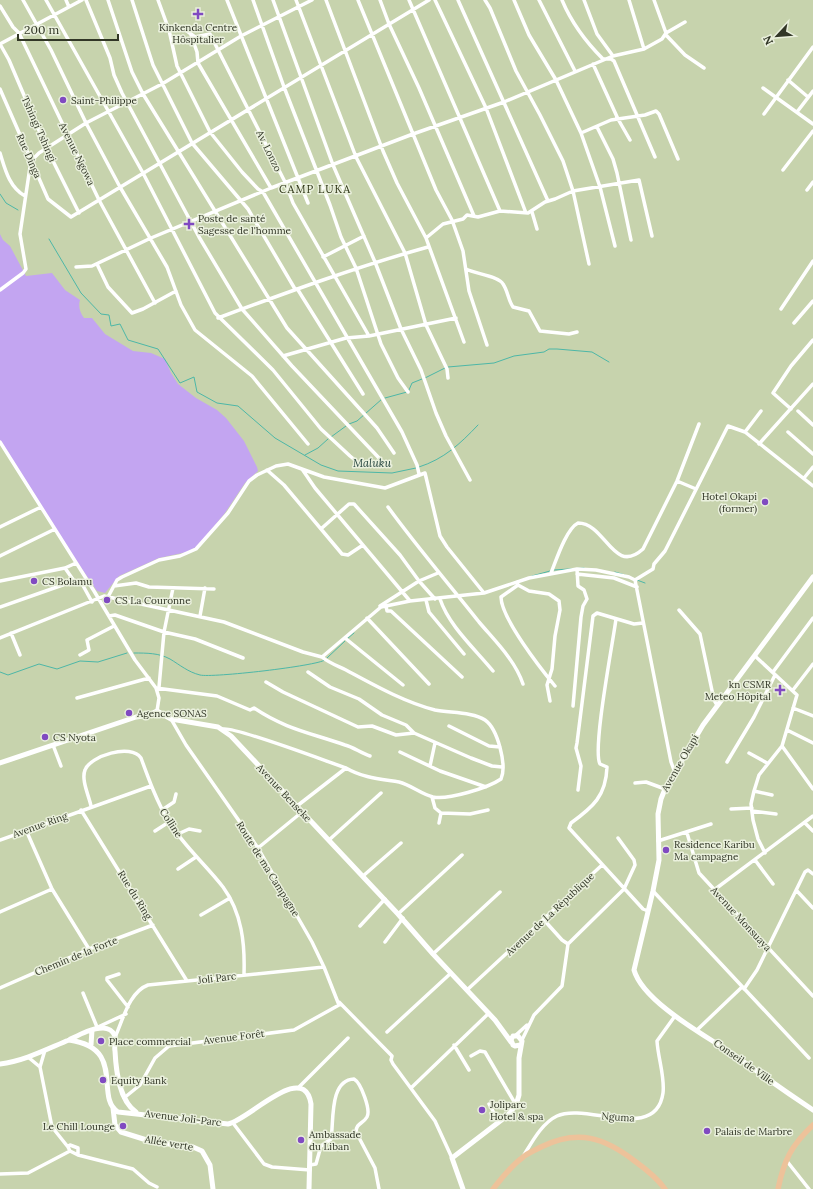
<svg xmlns="http://www.w3.org/2000/svg" width="813" height="1189" font-family="Lora,serif">
  <rect width="100%" height="100%" fill="#c7d3ad"/>
  <path fill="#c3a5f1" d="M0,234L3,240L10,246L26,276L52,273L65,290L80,300C78,306 80,313 84,318H92L105,334L133,351L151,353L165,359L171,373L178,384L196,398L217,410L226,418L244,441L257,467L258,471L245,483L225,513L198,546L187,552L159,558L119,576L105,593L97,591L67,547L0,440Z"/>
  <g fill="none" stroke-linecap="round" stroke-linejoin="round">
    <path stroke="#4db7a7" stroke-width="1" d="M0,194L6,203L18,210
      M49,239L81,293L101,314L109,315L111,326L120,324L128,340L158,349L180,383L194,377L197,392L217,403L238,406L275,438L321,465L338,471L392,473L416,468
      M448,367L494,363L514,356L544,352L549,349H557L592,352L609,362
      M425,378L445,368
      M409,390L412,383L422,379
      M385,398L407,392
      M349,424L357,421L382,399
      M331,437L346,426
      M305,455L318,448L328,439
      M419,467C444,459 460,444 478,425
      M554,570L584,568
      M615,572L625,575
      M532,576L550,571
      M637,580L645,583
      M347,639L354,633
      M134,653C147,653 159,653 170,659C180,665 188,672 200,675C212,678 317,666 325,660
      M327,658L345,641
      M0,672L8,675L39,664L57,669L80,661L98,662L127,653"/>
    <path stroke="#fff" stroke-width="3.5" d="M23,0L51,50L86,123L120,187L167,267L181,305L195,330L252,376L308,444
      M46,0L143,173L215,313L273,370L321,429L350,456L361,465
      M66,0L69,7
      M86,0L110,58L114,75L122,93L199,237L242,309L292,366L379,458
      M108,0L132,72L143,94L287,328L377,428L394,453
      M132,0L153,65L192,143L248,209L295,289
      M158,0L169,30L177,66L210,132L242,172L258,189L263,192L402,432L417,465L419,474
      M227,0L308,203
      M253,0L284,87L330,205L341,237L356,268L381,344L398,378L408,392
      M273,0L333,165L375,262L401,329L421,370L436,413L446,436L470,480
      M296,0L356,157L405,253L426,325L447,369L448,378
      M326,0L383,151L397,183L426,238L464,342
      M358,0L436,190L452,220L463,251L469,291L487,345
      M380,0L389,24L419,88L474,216
      M409,0L500,211
      M435,0L486,108L526,213
      M458,0L548,201
      M485,0L490,8L516,71L540,115L563,161L573,191L589,264
      M514,0L529,35L556,80L581,133L600,187L615,246
      M539,0L575,71
      M562,0C572,24 585,41 603,59H611L614,61L655,157
      M584,0L597,34L613,56
      M629,0L644,49
      M654,0L666,33
      M0,6L13,27L19,33L99,200L155,303
      M169,30L183,28L195,37L210,34L285,182L293,203L369,336
      M191,35L197,52L198,63L271,188L413,134L504,102L613,56L644,49L662,39L666,33L685,22
      M666,35L685,55L704,68
      M0,44L9,60L46,147L79,213
      M0,44L82,0
      M593,64L618,119L630,140
      M788,80L808,97
      M763,88L813,124
      M0,89L48,199L71,217L429,0
      M797,112L813,91
      M764,114L813,47
      M597,127L613,159L617,173L631,240
      M581,133L611,120L645,115L656,111L659,114L678,159
      M0,153C5,169 9,187 25,196
      M783,170L813,131
      M807,190L813,182
      M532,212L537,229
      M426,238L443,224L463,219L467,215L478,217L500,211L528,213L545,202L555,199L573,191L639,180L652,236
      M323,257L364,236
      M97,264L108,287L132,313L143,309L176,291
      M76,267L92,266L151,238L271,188
      M466,269C475,274 499,276 503,284C508,291 508,300 513,307L529,311L540,331L569,334L577,332
      M0,290L23,273L26,269L20,234L30,167L33,159L39,153L86,123L162,84L241,36L312,0
      M298,290L363,394
      M781,309L813,261
      M218,318C288,292 356,267 428,247
      M794,323L813,301
      M283,356L346,338L369,336L456,318
      M791,409L773,393L791,366L813,340
      M798,411L813,425
      M745,432L761,411
      M788,432L813,454
      M0,442L94,591L135,660L156,688L159,698L157,711
      M759,444L813,384
      M302,469L315,488L410,601
      M267,470L284,485L342,554L348,555L363,545
      M804,478L813,467
      M677,481L696,489
      M388,507C417,547 449,584 479,622C495,641 515,660 523,684
      M0,527L41,507
      M322,528L349,504H354L400,555L419,581L435,599
      M0,556L55,529
      M65,568L74,581L90,584
      M551,573C556,561 566,529 578,523C606,523 613,576 643,549L677,481L699,424
      M577,574L614,578L637,587
      M635,580L653,569L654,564L665,551L728,426L745,432L813,486
      M0,581L65,568L76,563
      M81,582L92,602
      M517,582L518,585L529,591L549,594L559,601L560,610L555,636L552,669L547,685L550,701
      M518,585L501,597C501,618 541,669 555,686
      M114,586L136,583L149,587L214,589
      M108,597L117,580L122,577L159,560L180,556L196,549L228,513L249,481L257,475L276,466L288,464L324,477L385,488L425,473L440,536L447,547L484,593
      M440,599C449,626 475,649 493,671
      M426,600L429,612L464,654
      M380,606L419,581L438,573
      M386,606L387,611H391L462,677
      M0,607L74,581
      M679,610L700,634L714,700L717,705
      M109,616L115,615L164,632L195,639L243,658
      M200,616L205,588
      M367,618L429,684
      M616,619C613,642 592,750 600,764L607,767C606,796 593,807 571,823L569,828L643,909L648,911
      M11,633L20,655
      M0,638L104,596L224,622L303,652L322,657L381,607L410,601L484,593L529,578L577,569L596,570L629,577L635,580L671,762L674,770
      M345,638L403,685
      M80,655L89,650L87,640L114,626
      M755,656L797,695L782,746L759,775L754,791L751,804L753,820L758,839L765,853
      M308,672L330,687L359,699L382,715L406,725L414,733
      M773,672L813,618
      M266,682L283,692L358,727L372,726L396,735L414,733L471,758L492,766L502,767
      M159,687L164,632L173,588
      M156,688L217,696L250,710L254,708C285,729 311,733 345,745C353,747 361,753 370,756
      M793,690L813,664
      M77,698L149,678
      M573,706L581,617L583,606L587,599L584,590L578,586L577,569
      M793,708L813,716
      M449,726L489,746L500,747
      M223,729C234,726 328,762 346,768C363,778 381,779 399,782C411,785 421,794 433,797C448,800 488,788 501,779C507,766 498,729 485,720C473,712 450,713 435,710C404,702 374,685 346,670C338,666 329,663 322,657
      M787,730L813,743
      M53,745L61,766
      M782,746L813,789
      M400,752L440,771L486,787
      M749,753L767,763
      M727,762L754,717L775,675
      M430,766L435,743
      M635,783L646,782L665,789
      M578,790L581,766L576,748L577,743L593,616L597,613L634,624L643,623
      M754,791L772,795
      M432,797L435,808L441,813L439,823
      M91,806C89,796 81,780 85,770C90,756 131,743 141,758C149,780 157,802 169,822C184,846 206,865 223,887C242,913 245,944 244,974
      M297,806L346,768
      M731,809L752,808
      M81,810L187,981
      M162,810L174,802L176,794
      M752,811L776,814
      M441,813L470,814L488,810
      M805,823L813,831
      M26,830L52,889L89,949
      M155,831L169,822
      M687,833L699,873L813,996
      M178,834L189,829L200,831
      M0,840L151,786
      M329,840L381,793
      M658,841L711,824
      M258,848L302,812
      M755,860L773,884
      M178,869L196,857
      M363,876L401,843
      M714,890L813,816
      M653,891L809,1058
      M797,891L813,908
      M0,912L52,889
      M398,914L462,855
      M201,915L230,898
      M544,920L562,940L568,944
      M360,926L385,899
      M385,942L403,918
      M433,954L500,892
      M119,974L107,978V980L128,1007
      M0,988L89,949L153,925
      M744,989L757,970L805,872L808,870L813,874
      M467,990L602,865
      M83,993L97,1027
      M339,1002L392,1056L391,1060L393,1064L435,1121L452,1158
      M98,1027L126,1014
      M697,1030L742,987
      M387,1032L451,973
      M516,1035L527,1025
      M115,1037C123,1020 129,992 148,985L324,967
      M522,1040L534,1015L562,986L568,944L624,889L635,865L634,860L618,838
      M454,1045L469,1070
      M45,1050L40,1067L52,1127L68,1147
      M471,1056L480,1051L485,1052L516,1105
      M28,1057L40,1067
      M299,1087L348,1038
      M411,1088L489,1013
      M124,1098L140,1085L155,1058L169,1046L294,1030L339,1005L324,967L312,942L258,848L186,745L171,719
      M489,1104L499,1122
      M233,1123L264,1164L272,1167L310,1170
      M70,1145L78,1148V1155L70,1151L68,1147Z
      M78,1155L133,1169L149,1183L157,1187
      M524,1155C532,1142 542,1123 557,1116C586,1102 656,1143 663,1093C665,1077 658,1058 657,1041L675,1016
      M786,1160L809,1189
      M310,1165L316,1164L321,1146L331,1139C334,1122 329,1080 354,1079C361,1083 371,1110 367,1117C363,1124 356,1123 356,1132L375,1168L379,1189
      M0,1174L28,1173L70,1151"/>
    <path stroke="#fff" stroke-width="5" d="M813,577L703,725L665,789L661,799L658,814L659,860L653,891L634,970C643,1002 706,1036 733,1054C759,1073 786,1092 813,1110
      M0,763L136,717L149,715L157,711L171,719L218,727L231,736L398,914L433,954L495,1020L511,1042
      M69,1040C127,1048 94,1097 118,1112L228,1124C249,1120 304,1060 311,1104L309,1189
      M91,1045L92,1030
      M0,1064C24,1061 47,1049 69,1040C79,1035 91,1028 103,1028C108,1028 113,1031 115,1036C116,1040 114,1046 115,1051C116,1071 119,1100 136,1112
      M113,1108L115,1125L121,1132L153,1142L193,1147L202,1151L210,1165L213,1189
      M463,1189L452,1158L508,1115L516,1105L519,1095V1058L522,1041L518,1036H513L511,1040L513,1045L515,1046L520,1045"/>
    <path stroke="#edc29a" stroke-width="5.5" d="M493,1189C502,1178 511,1166 522,1158C527,1153 534,1151 541,1147C578,1129 604,1137 636,1162C647,1170 657,1178 665,1189
      M778,1189C784,1160 791,1146 813,1125"/>
  </g>
  <g fill="#804ac1" stroke="#eaf0dd" stroke-width="1.5">
    <path d="M196 8h4v4h4v4h-4v4h-4v-4h-4v-4h4z"/>
    <circle cx="63" cy="100" r="4"/>
    <path d="M187 218h4v4h4v4h-4v4h-4v-4h-4v-4h4z"/>
    <circle cx="765" cy="502" r="4"/>
    <circle cx="34" cy="581" r="4"/>
    <circle cx="107" cy="600" r="4"/>
    <path d="M778 684h4v4h4v4h-4v4h-4v-4h-4v-4h4z"/>
    <circle cx="129" cy="713" r="4"/>
    <circle cx="45" cy="737" r="4"/>
    <circle cx="666" cy="850" r="4"/>
    <circle cx="101" cy="1041" r="4"/>
    <circle cx="103" cy="1080" r="4"/>
    <circle cx="482" cy="1110" r="4"/>
    <circle cx="123" cy="1126" r="4"/>
    <circle cx="707" cy="1131" r="4"/>
    <circle cx="301" cy="1140" r="4"/>
  </g>
  <g text-anchor="middle" dominant-baseline="central" stroke-width="3" stroke-linejoin="round" paint-order="stroke">
    <g font-size="10" fill="#313626" stroke="#eaf0dd" text-anchor="start">
      <text x="198" y="27" text-anchor="middle">Kinkenda Centre<tspan x="198" dy="12">Hôspitalier</tspan></text>
      <text x="71" y="100">Saint-Philippe</text>
      <text x="198" y="218">Poste de santé<tspan x="198" dy="12">Sagesse de l'homme</tspan></text>
      <text x="757" y="496" text-anchor="end">Hotel Okapi<tspan x="757" dy="12">(former)</tspan></text>
      <text x="42" y="581">CS Bolamu</text>
      <text x="115" y="600">CS La Couronne</text>
      <text x="771" y="684" text-anchor="end">kn CSMR<tspan x="771" dy="12">Meteo Hôpital</tspan></text>
      <text x="137" y="713">Agence SONAS</text>
      <text x="53" y="737">CS Nyota</text>
      <text x="674" y="844">Residence Karibu<tspan x="674" dy="12">Ma campagne</tspan></text>
      <text x="109" y="1041">Place commercial</text>
      <text x="111" y="1080">Equity Bank</text>
      <text x="490" y="1104">Joliparc<tspan x="490" dy="12">Hotel &amp; spa</tspan></text>
      <text x="115" y="1126" text-anchor="end">Le Chill Lounge</text>
      <text x="715" y="1131">Palais de Marbre</text>
      <text x="309" y="1134">Ambassade<tspan x="309" dy="12">du Liban</tspan></text>
    </g>
    <g font-size="10" fill="#313626" stroke="#eaf0dd">
      <text transform="translate(39 129) rotate(66)">Tshingi Tshingi</text>
      <text transform="translate(269 151) rotate(64)">Av. Lonzo</text>
      <text transform="translate(77 154) rotate(64)">Avenue Ngowa</text>
      <text transform="translate(29 156) rotate(66)">Rue Dinga</text>
      <text transform="translate(680 763) rotate(-60)">Avenue Okapi</text>
      <text transform="translate(284 793) rotate(47)">Avenue Benseke</text>
      <text transform="translate(171 823) rotate(57)">Colline</text>
      <text transform="translate(40 825) rotate(-20)">Avenue Ring</text>
      <text transform="translate(268 869) rotate(58)">Route de ma Campagne</text>
      <text transform="translate(135 895) rotate(58)">Rue du Ring</text>
      <text transform="translate(550 914) rotate(-43)">Avenue de La République</text>
      <text transform="translate(741 919) rotate(47)">Avenue Monsuaya</text>
      <text transform="translate(76 956) rotate(-22)">Chemin de la Forte</text>
      <text transform="translate(217 978) rotate(-7)">Joli Parc</text>
      <text transform="translate(234 1037) rotate(-7)">Avenue Forêt</text>
      <text transform="translate(744 1062) rotate(35)">Conseil de Ville</text>
      <text transform="translate(618 1117) rotate(4)">Nguma</text>
      <text transform="translate(183 1118) rotate(7)">Avenue Joli-Parc</text>
      <text transform="translate(169 1143) rotate(10)">Allée verte</text>
    </g>
    <g font-size="11" letter-spacing="1" fill="#2d3515" stroke="#eaf0dd">
      <text x="315" y="189">CAMP LUKA</text>
    </g>
    <g font-size="11" font-style="italic" fill="#1c3d37" stroke="#eaf0dd">
      <text x="372" y="463">Maluku</text>
    </g>
  </g>
  <g transform="translate(777 36) rotate(244)" stroke="#eaf0dd" stroke-width="3" paint-order="stroke">
  <path d="M0-3L7 15L0 10L-7 15Z" fill="#313626"/>
  <text y="-6" font-size="11" font-weight="bold" text-anchor="middle" fill="#313626">N</text>
  </g>
  <path d="M18 34v6h100v-6" fill="none" stroke="#313626" stroke-width="2"/>
  <text x="24" y="34" font-size="12" fill="#313626" stroke="#eaf0dd" stroke-width="3" paint-order="stroke">200 m</text>
</svg>
